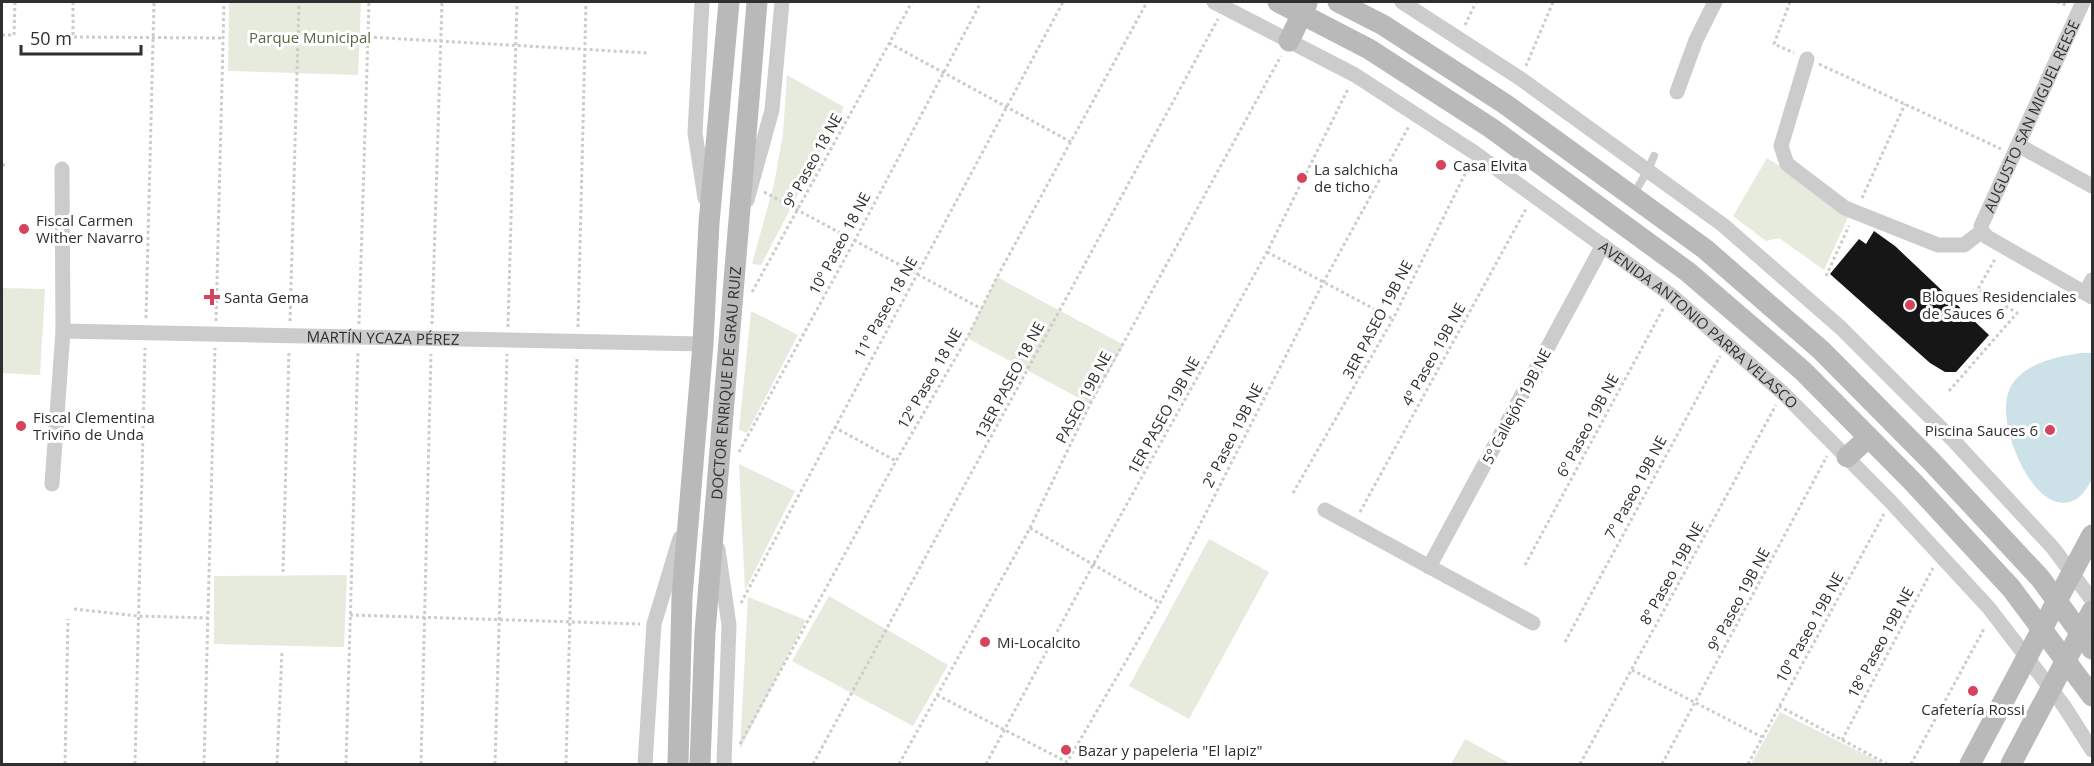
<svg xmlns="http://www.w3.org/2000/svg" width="2094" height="766" font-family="'Open Sans',sans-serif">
  <rect width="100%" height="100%" fill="#fff"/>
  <path fill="#e6ebde" d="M229,2H361L358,75L228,71Z
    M787,75L844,107L761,265L752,264L774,184L783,134Z
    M1767,158L1851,211L1824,270L1779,238L1766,241L1733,216Z
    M997,277L1124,345L1090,404L967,338Z
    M2,288L45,289L40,375L2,373Z
    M751,311L798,335L747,433L739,430Z
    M739,464L795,491L745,590Z
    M1209,539L1269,572L1189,719L1129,686Z
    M347,575L344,647L214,644V576Z
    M829,596L948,665L913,726L792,661Z
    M748,597L806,620L740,749Z
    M1780,712L1884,764H1751Z
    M1465,739L1511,764H1451Z"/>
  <path fill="#cde1e9" d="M2081,353H2092V479C2085,493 2075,506 2057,502C2025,494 1995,418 2010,388C2023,363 2056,357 2081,353Z"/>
  <path fill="#161616" d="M1874,231L1895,246L1989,335L1956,372H1945L1930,363L1830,274L1859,239L1866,244Z"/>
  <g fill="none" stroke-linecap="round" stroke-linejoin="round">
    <path stroke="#ccc" stroke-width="3" stroke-dasharray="3 3" stroke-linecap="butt" d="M73,2V37L222,38
      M1790,2L1774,44L1794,53
      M2057,2L2066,5
      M1465,25L1476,2
      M2,35H14L15,2
      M368,37L649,53
      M889,43L1071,142
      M1819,64L2001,149
      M1526,66L1553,2
      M2,165H7
      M764,192L982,309
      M1862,198L1905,104
      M1267,252L1393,319
      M1826,276L1849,226
      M752,292L912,2
      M146,318L154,2
      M216,321L224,2
      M290,321L299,2
      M359,324L369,2
      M432,324L442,2
      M508,327L517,2
      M578,327L586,2
      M1949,391L2017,313L1978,289L1995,259
      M834,427L896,461
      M739,452L855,240L981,2
      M1293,493L1393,319L1469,166
      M1360,512L1527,207
      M1030,528L1160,603
      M1525,565L1664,307
      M283,572L289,351
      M741,603L1063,2
      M74,609L138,616L208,618
      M350,615L640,624
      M1565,642L1720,356
      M1632,670L1762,737
      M937,695L1067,762
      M1779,706L1887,764
      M1842,740L1933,568
      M740,744L896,461L967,338L997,277L1147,2
      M65,764L68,619
      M135,764L145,348
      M204,764L215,348
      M277,764L282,652
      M346,764L358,351
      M421,764L431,354
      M495,764L507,354
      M566,764L577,357
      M813,764L1218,19
      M899,764L1030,528L1090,404L1281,56
      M986,764L1093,565L1267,252L1349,87
      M1066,764L1160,603L1323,283L1409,126
      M1580,764L1776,405
      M1662,764L1827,456
      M1748,764L1884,514
      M1911,764L1985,627"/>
    <path stroke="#ccc" stroke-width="8" d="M1633,195L1648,170L1654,156"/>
    <g stroke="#ccc" stroke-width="15">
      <path d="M702,2L695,133L705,198"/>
      <path id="s1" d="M1214,2L1355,75L1475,153L1671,295L1783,393L1891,502L1989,608L2064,706L2092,750"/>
      <path d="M1402,2L1521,79L1723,225L1841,328L1953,440L2053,548L2092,600"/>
      <path d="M1807,59L1781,146L1787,164L1845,208L1938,245H1964L1982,231"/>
      <path d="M1677,92L1696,40L1715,2"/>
      <path d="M2018,145L2092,186"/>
      <path d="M747,200L772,110L782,2"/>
      <path id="s2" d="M1982,231L1981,226L2083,2"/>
      <path d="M1982,231L1987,237L2092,297"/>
      <path d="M2085,293L2092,280"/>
      <path id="s3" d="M63,331L703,344"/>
      <path d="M52,484L63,331L62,169"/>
      <path d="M1325,510L1533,623"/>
      <path d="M718,549L729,625L724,764"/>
      <path d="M1429,567L1603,245"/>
      <path d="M645,764L654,624L680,538"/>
    </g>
    <g stroke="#b9b9b9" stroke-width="21">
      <path d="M1278,2L1369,49L1491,128L1688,272L1803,371L1912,481L2011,588L2092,696"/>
      <path d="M1338,2L1383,25L1505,104L1705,249L1821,350L1931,461L2040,578L2092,649"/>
      <path d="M1289,41L1307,3"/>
      <path d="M1847,457L1868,438"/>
      <path d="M678,764L682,597L703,344L709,223L729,2"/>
      <path id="s4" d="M700,764L705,632L757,2"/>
      <path d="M1970,764L2092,535"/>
      <path d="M2011,764L2092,611"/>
    </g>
  </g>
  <g fill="#d5435d" stroke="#fff" stroke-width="2">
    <circle cx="1441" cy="165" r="6"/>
    <circle cx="1302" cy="178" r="6"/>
    <circle cx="24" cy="229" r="6"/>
    <path d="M209 288h6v6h6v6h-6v6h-6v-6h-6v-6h6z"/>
    <circle cx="1910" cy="305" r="6"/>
    <circle cx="21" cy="426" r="6"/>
    <circle cx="2050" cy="430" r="6"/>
    <circle cx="985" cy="642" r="6"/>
    <circle cx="1973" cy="691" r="6"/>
    <circle cx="1066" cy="750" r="6"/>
  </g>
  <g text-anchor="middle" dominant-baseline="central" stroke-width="6" stroke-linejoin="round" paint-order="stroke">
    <g font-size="15" fill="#576741" stroke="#fff">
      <text x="310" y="37">Parque Municipal</text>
    </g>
    <g font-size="15" fill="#2f2f2f" stroke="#fff">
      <text stroke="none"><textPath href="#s2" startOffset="126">AUGUSTO SAN MIGUEL REESE</textPath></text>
      <text transform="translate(812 160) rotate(-61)">9º Paseo 18 NE</text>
      <text transform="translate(839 243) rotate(-62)">10º Paseo 18 NE</text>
      <text transform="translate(885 307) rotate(-61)">11º Paseo 18 NE</text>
      <text transform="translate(1377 319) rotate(-62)">3ER PASEO 19B NE</text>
      <text stroke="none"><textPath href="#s1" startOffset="584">AVENIDA ANTONIO PARRA VELASCO</textPath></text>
      <text stroke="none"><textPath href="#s3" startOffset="320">MARTÍN YCAZA PÉREZ</textPath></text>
      <text transform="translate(1433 354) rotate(-61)">4º Paseo 19B NE</text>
      <text transform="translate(929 378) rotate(-60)">12º Paseo 18 NE</text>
      <text transform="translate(1009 380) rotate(-62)">13ER PASEO 18 NE</text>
      <text stroke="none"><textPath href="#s4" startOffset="382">DOCTOR ENRIQUE DE GRAU RUIZ</textPath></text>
      <text transform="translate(1083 397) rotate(-62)">PASEO 19B NE</text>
      <text transform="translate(1516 406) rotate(-62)">5º Callejón 19B NE</text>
      <text transform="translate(1163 415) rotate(-61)">1ER PASEO 19B NE</text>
      <text transform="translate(1587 425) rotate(-62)">6º Paseo 19B NE</text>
      <text transform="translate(1232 435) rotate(-63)">2º Paseo 19B NE</text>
      <text transform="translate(1635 487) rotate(-62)">7º Paseo 19B NE</text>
      <text transform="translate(1671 573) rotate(-61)">8º Paseo 19B NE</text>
      <text transform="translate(1738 599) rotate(-62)">9º Paseo 19B NE</text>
      <text transform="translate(1809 627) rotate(-61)">10º Paseo 19B NE</text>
      <text transform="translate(1880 642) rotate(-62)">18º Paseo 19B NE</text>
    </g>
    <g font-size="15" fill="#2f2f2f" stroke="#fff" text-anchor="start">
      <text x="1453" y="165">Casa Elvita</text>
      <text x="1314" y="169">La salchicha<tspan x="1314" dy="17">de ticho</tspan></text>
      <text x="36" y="220">Fiscal Carmen<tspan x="36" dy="17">Wither Navarro</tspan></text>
      <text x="1922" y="296">Bloques Residenciales<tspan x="1922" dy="17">de Sauces 6</tspan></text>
      <text x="224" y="297">Santa Gema</text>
      <text x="33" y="417">Fiscal Clementina<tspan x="33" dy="17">Triviño de Unda</tspan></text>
      <text x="2038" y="430" text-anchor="end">Piscina Sauces 6</text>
      <text x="997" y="642">Mi-Localcito</text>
      <text x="1973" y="709" text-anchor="middle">Cafetería Rossi</text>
      <text x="1078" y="750">Bazar y papeleria "El lapiz"</text>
    </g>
  </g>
  <rect width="2094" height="766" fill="none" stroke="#2f2f2f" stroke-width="6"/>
  <path d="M21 45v9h120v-9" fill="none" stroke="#2f2f2f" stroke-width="3"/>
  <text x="30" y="45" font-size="18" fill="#2f2f2f" stroke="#ffffff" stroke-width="4.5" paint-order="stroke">50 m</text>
</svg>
